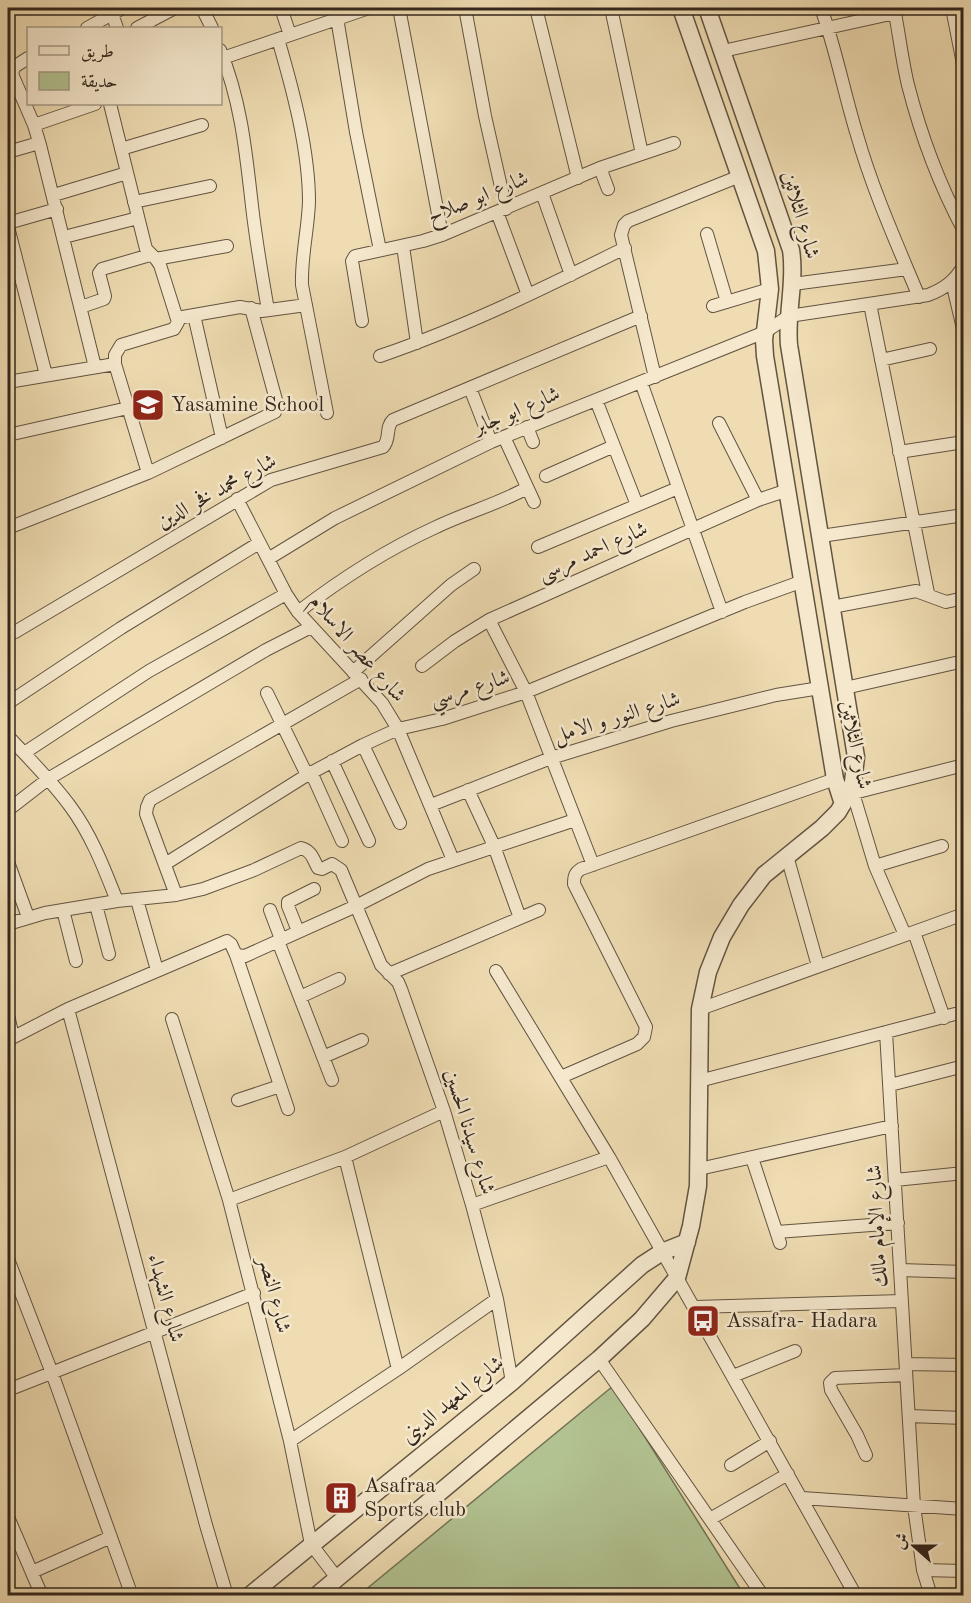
<svg xmlns="http://www.w3.org/2000/svg" width="971" height="1603" font-family="'Old Standard TT',Amiri,serif">
  <rect width="100%" height="100%" fill="#efdcb2"/>
  <filter id="stains"><feTurbulence type="fractalNoise" baseFrequency=".00333" numOctaves="4"/><feColorMatrix values="0 0 0 0 .2 0 0 0 0 .09 0 0 0 0 .02 0 0 0 .5 -.17"/></filter>
  <radialGradient id="worn" r=".72"><stop offset=".6" stop-color="#630" stop-opacity="0"/><stop offset="1" stop-color="#630" stop-opacity=".3"/></radialGradient>
  <path fill="#b2c291" stroke="#727456" stroke-width="1.5" d="M613,1386L744,1595L358,1596Z"/>
  <g fill="none" stroke-linecap="round" stroke-linejoin="round">
    <defs>
      <path id="minor" d="M110,8L117,28
        M202,8L212,28
        M281,8L290,35
        M399,8L442,235
        M465,8L485,116L506,209
        M536,8L578,178
        M611,8L642,154
        M821,8C836,49 844,93 857,135C873,191 897,244 919,297
        M894,8C899,33 902,60 908,85C921,136 939,184 964,231
        M952,8L964,69
        M337,18L356,132L380,250
        M87,28L123,8
        M137,28L175,8
        M278,39C293,90 309,150 309,202C308,230 301,257 302,285L327,413
        M220,50C241,100 246,153 252,206C256,241 262,276 268,310
        M723,51L895,13
        M28,58L14,67L12,74L34,125L40,145L95,367
        M220,59L369,8
        M110,104L146,249L156,259L160,265L178,322L174,329L121,345L115,355V364L148,473
        M34,125L95,104
        M121,149L202,125
        M8,152L39,143
        M600,168L608,189
        M542,193L571,275
        M54,195L127,173
        M134,202L210,186
        M497,212L528,295
        M8,223L57,209
        M8,227L46,375
        M707,234L727,302
        M64,237L138,218
        M403,246L417,343
        M156,259L227,246
        M952,282L964,333
        M793,284L907,269
        M870,304L928,593
        M713,306L770,289
        M81,307L104,299L105,296L99,273L102,269L150,255
        M194,315L222,438
        M177,318L240,307L262,311L306,305
        M362,321L352,261L355,256L423,241L442,235L600,168L674,143
        M380,356C465,327 544,288 625,248
        M881,360L930,349
        M655,377L621,235L624,225L628,221L740,176
        M8,382L115,364
        M641,382L722,612
        M470,388L491,442
        M596,400L637,505
        M719,423L758,500
        M527,427L533,442
        M8,435L128,408
        M504,437L534,502
        M899,452L964,442
        M546,476L614,446
        M237,499L286,594L298,612L382,703L398,729L453,860
        M8,528L148,473L275,412L276,400L251,308
        M821,536L964,515
        M538,547L678,488
        M268,559L335,518L491,442L765,332L789,316L928,295C944,289 955,281 964,265
        M832,607L916,591L946,602L964,598
        M298,612C341,579 386,550 434,528C465,513 498,504 527,488
        M489,620L526,692L593,865
        M8,633L15,632L271,480L383,447C391,439 385,427 393,420L641,316
        M422,666L455,641L489,620L758,500L788,490
        M353,672L451,585L474,569
        M845,688L964,661
        M267,693L307,775
        M8,703L121,628L259,543
        M8,736C29,759 51,780 70,806C91,834 104,868 117,901
        M363,745L400,823
        M24,753L149,671L286,594
        M332,761L369,841
        M311,772L342,841
        M468,790L494,846L520,918
        M853,793L875,866L905,935
        M846,795L964,765
        M431,805L551,758L671,721L776,695L820,688
        M8,810L48,779L266,650L311,627
        M787,856L818,966
        M8,862L28,917
        M165,864L307,775L363,745L398,729L442,719L526,692L745,602L803,581
        M875,866L942,846
        M176,895L146,814L147,807L150,800L361,679
        M137,900L157,970
        M96,905L109,954
        M63,910L76,961
        M270,910L281,939
        M8,924L45,913L117,901L176,895L203,889L254,870L301,848C312,851 313,859 318,868L322,869L332,864L341,870L381,965L398,982L401,989L444,1111L472,1205L497,1299L512,1382
        M298,931L288,906V902L314,889
        M914,932L944,1018
        M278,941L332,1080
        M236,955L245,956L356,906L428,869L575,820
        M496,971L609,1157L856,1596
        M389,974L539,910
        M300,997L339,979
        M68,1009L206,1525L227,1596
        M700,1009L964,914
        M8,1015L13,1037
        M172,1019L229,1200L290,1441L311,1544L337,1578
        M886,1032L914,1506L923,1570L931,1596
        M8,1040L68,1009L227,941L231,944L236,955L288,1109
        M323,1057L362,1040
        M561,1077L637,1044L644,1037L646,1027L574,884C574,876 575,873 581,869L835,779
        M699,1081L955,1014
        M890,1085L964,1066
        M238,1100L280,1086
        M345,1157L398,1369
        M752,1158L780,1243
        M699,1169L892,1126
        M895,1180L964,1173
        M229,1200L345,1157L444,1111
        M472,1205L609,1157
        M777,1232L898,1223
        M8,1259L52,1373L132,1596
        M900,1270L964,1272
        M695,1307L902,1301
        M599,1359L763,1596
        M906,1364L964,1365
        M733,1376L795,1351
        M8,1390L254,1293
        M909,1416L964,1418
        M290,1441L398,1369L497,1299
        M866,1455L857,1435L831,1390L830,1383L835,1378L906,1375
        M731,1465L770,1441
        M802,1498L964,1509
        M8,1517L42,1596
        M710,1519L788,1474
        M923,1570L964,1571
        M32,1572L111,1537"/>
      <path id="tertiary" d="M681,8L766,251L770,289L764,340L765,356L835,779L843,804
        M249,1596L512,1382L642,1265L662,1252L687,1242
        M316,1596L599,1359L642,1319L677,1278L691,1226L698,1186L700,1009L708,972L722,937L741,905L764,875L822,828L838,812L848,795L853,782L856,757L789,345C786,313 796,282 791,250L707,8"/>
    </defs>
    <use href="#minor" stroke="#625442" stroke-width="14"/>
    <use href="#tertiary" stroke="#625442" stroke-width="19"/>
    <use href="#minor" stroke="#f5e8cd" stroke-width="12"/>
    <use href="#tertiary" stroke="#f5e8cd" stroke-width="16"/>
  </g>
  <defs>
    <symbol id="school-square" viewBox="-11 -11 22 22"><rect x="-9" y="-9" width="18" height="18" rx="4" fill="#8f2418" stroke="#f5e8cd"/><path d="M0-5L7-2L0 1L-7-2ZM-4 1L0 2.5L4 1V4Q0 6-4 4Z" fill="#fff"/></symbol>
    <symbol id="bus-square" viewBox="-11 -11 22 22"><rect x="-9" y="-9" width="18" height="18" rx="4" fill="#8f2418" stroke="#f5e8cd"/><path d="M-5-6H5V4H4V6H2V4H-2V6H-4V4H-5ZM-3.5-4V0h7V-4ZM-3.5 1.2v1.5H-2V1.2ZM2 1.2v1.5H3.5V1.2Z" fill="#fff"/></symbol>
    <symbol id="building-square" viewBox="-11 -11 22 22"><rect x="-9" y="-9" width="18" height="18" rx="4" fill="#8f2418" stroke="#f5e8cd"/><path d="M-4-6H4V6H1V3H-1V6H-4ZM-2.5-4.3h1.7v1.8h-1.7ZM.8-4.3h1.7v1.8H.8ZM-2.5-1h1.7V.8h-1.7ZM.8-1h1.7V.8H.8Z" fill="#fff"/></symbol>
  </defs>
  <g fill-rule="evenodd">
    <use href="#school-square" x="129" y="386" width="38" height="38"/>
    <use href="#bus-square" x="684" y="1302" width="38" height="38"/>
    <use href="#building-square" x="322" y="1479" width="38" height="38"/>
  </g>
  <g text-anchor="middle" dominant-baseline="central" stroke-width="5" stroke-linejoin="round" paint-order="stroke">
    <g font-size="21" fill="#33261c" stroke="#f5e8cd">
      <text transform="translate(478 198) rotate(-22)">شارع ابو صلاح</text>
      <text transform="translate(800 215) rotate(74)">شارع الثلاثين</text>
      <text transform="translate(517 411) rotate(-23)">شارع ابو جابر</text>
      <text transform="translate(217 492) rotate(-29)">شارع محمد فخر الدين</text>
      <text transform="translate(593 552) rotate(-24)">شارع احمد مرسى</text>
      <text transform="translate(357 649) rotate(49)">شارع عصر الاسلام</text>
      <text transform="translate(470 689) rotate(-17)">شارع مرسي</text>
      <text transform="translate(617 718) rotate(-17)">شارع النور و الامل</text>
      <text transform="translate(855 745) rotate(78)">شارع الثلاثين</text>
      <text transform="translate(469 1132) rotate(73)">شارع سيدنا الحسين</text>
      <text transform="translate(878 1226) rotate(-93)">شارع الإمام مالك</text>
      <text transform="translate(274 1295) rotate(76)">شارع النصر</text>
      <text transform="translate(165 1298) rotate(75)">شارع الشهداء</text>
      <text transform="translate(453 1400) rotate(-39)">شارع المعهد الدينى</text>
    </g>
    <g font-size="21" fill="#33261c" stroke="#f5e8cd" text-anchor="start">
      <text x="171" y="405">Yasamine School</text>
      <text x="726" y="1321">Assafra- Hadara</text>
      <text x="364" y="1486">Asafraa<tspan x="364" dy="24">Sports club</tspan></text>
    </g>
  </g>
  <rect width="971" height="1603" fill="none" stroke="#efdcb2" stroke-width="30"/>
  <rect x="9" y="9" width="953" height="1585" fill="none" stroke="#33261c" stroke-width="3"/>
  <rect x="15" y="15" width="941" height="1573" fill="none" stroke="#33261c" stroke-width="1.5"/>
  <rect x="27" y="27" width="195" height="78" fill="#f5e8cd" stroke="#a79a86" stroke-width="1.5"/>
  <rect x="39" y="46" width="30" height="9" fill="#f5e8cd" stroke="#a79a86" stroke-width="1.5"/>
  <text x="81" y="57" font-size="18" fill="#33261c">طريق</text>
  <rect x="39" y="72" width="30" height="18" fill="#b2c291" stroke="#a79a86" stroke-width="1.5"/>
  <text x="81" y="87" font-size="18" fill="#33261c">حديقة</text>
  <g transform="translate(914 1546) rotate(291)" stroke="#f5e8cd" stroke-width="4.5" paint-order="stroke">
  <path d="M0-4.5L10 22L0 15L-10 22Z" fill="#33261c"/>
  <text y="-9" font-size="16" font-weight="bold" text-anchor="middle" fill="#33261c">ش</text>
  </g>
  <rect width="100%" height="100%" filter="url(#stains)"/>
  <rect width="100%" height="100%" fill="url(#worn)"/>
</svg>
